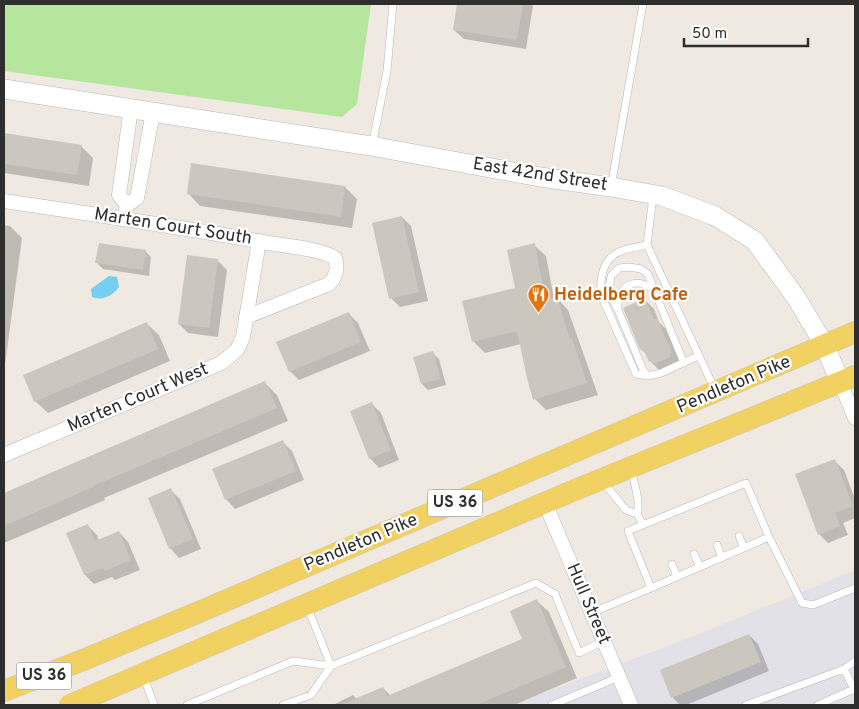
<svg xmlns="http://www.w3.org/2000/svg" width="859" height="709" font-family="Overpass,sans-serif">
  <rect width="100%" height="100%" fill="#efe9e1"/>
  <path fill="#e3e1e8" d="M855,570V705H512L704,632Z"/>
  <path fill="#b6e59e" d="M4,4H371L357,104L342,117L4,71Z"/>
  <path fill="#75cff0" d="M109,276L117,277L119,287C112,296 103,301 92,297L91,289Z"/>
  <path fill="#0003" d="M459,4H530L533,6L526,49L464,39L454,30Z
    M4,135L81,146L93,158L89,186L4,173Z
    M345,187L357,199L352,228L200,206L188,193Z
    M402,217L411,226L428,301L400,307L391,298Z
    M4,225L10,226L22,238L4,372Z
    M534,245L546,256L554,299L557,298L568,310L598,395L546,410L535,399L521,344L485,353L473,341L517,289Z
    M145,251L151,257L149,276L103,269L97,263Z
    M218,261L227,270L218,337L188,333L179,324Z
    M645,300L654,309L659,322L666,329L680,362L659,370L650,361L647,355L641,349Z
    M348,313L358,323L370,351L299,380L290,371Z
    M146,323L159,335L170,361L48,413L35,401Z
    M433,353L439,359L446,385L428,390L422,384Z
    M265,383L277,395L288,421L104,498L105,500L4,543V494Z
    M372,404L381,413L399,460L379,468L370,458Z
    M283,442L292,451L304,480L235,509L226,499Z
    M835,461L844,470L855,499V518L843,523L848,535L828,543L819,534Z
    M171,490L180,499L201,549L179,558L170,548Z
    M88,526L97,535L99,541L119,532L128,542L140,570L115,580L112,577L94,584L85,575Z
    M537,601L549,612L577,678L514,705H333L353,695L357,699L383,688L391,696L523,639Z
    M749,635L758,644L769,671L686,705H680L673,698L662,671Z"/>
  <path fill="#cbc7bf" d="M457,4H523L517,40L453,30Z
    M4,133L82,145L77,175L4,164Z
    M191,163L345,186L341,217L187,194Z
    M402,216L419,292L389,299L372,223Z
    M99,243L146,250L143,270L95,263Z
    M535,243L545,300L557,297L570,339L572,338L587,383L533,400L527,378L517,331L472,342L462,301L515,288L507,250Z
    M187,255L218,259L209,328L178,324Z
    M645,298L654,320L657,318L672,353L669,355L670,357L653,364L651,361L649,362L643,349L640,350L623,308Z
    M349,312L361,342L289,372L276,342Z
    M147,322L158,349L34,402L23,375Z
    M433,351L441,379L421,384L413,357Z
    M265,381L277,408L93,486V487L4,526V493Z
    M372,402L391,450L369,459L350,411Z
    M283,440L296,471L225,500L212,469Z
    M835,459L853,506L835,513L840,526L818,535L795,474Z
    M171,488L193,539L169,549L148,498Z
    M88,524L95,541L119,531L131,560L105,571L103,568L84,575L66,533Z
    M537,599L566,667L476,705H340L383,687L387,696L522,639L510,611Z
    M749,634L761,662L671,698L660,670Z"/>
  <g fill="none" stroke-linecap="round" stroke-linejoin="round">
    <defs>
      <path id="lane" d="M372,146L387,71L393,4
        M611,187L643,4
        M653,196L647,245L715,390
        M647,245C638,247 625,248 617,253C602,261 600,279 601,295L636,374L648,376L661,373L698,356
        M616,307L609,291L611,276L619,268L629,267L641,269L648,274L654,290
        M648,376L643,370L618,310C616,286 635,275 654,290L684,363
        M632,469C633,483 641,500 637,514L643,525
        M603,482L626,510L637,514
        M739,536L744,548
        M717,545L722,558
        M694,554L700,567
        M672,564L677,577
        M651,588L769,537
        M307,606L331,666L536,583L555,594L579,653L604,641
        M591,613L651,588L628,531L746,483L769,537L802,603L813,605L855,588
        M844,669L855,691
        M143,675L154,705
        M187,705L293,661L331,666L311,695L283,705
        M552,705L619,677
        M746,705L844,669L855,661
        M818,705L854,689"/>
      <path id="street" d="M4,201C92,214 181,227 269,243C285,246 323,249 335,258C338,268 337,276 329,284L246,317
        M127,205L119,195L131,108
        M124,218L127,205L137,198L153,112
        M840,382L855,418
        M4,455L221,363L237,350L243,337L259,241
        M545,503L631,705"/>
      <path id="secondary" d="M4,89L371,146L540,177L611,187L662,196L715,216L755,241L797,299L825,346L840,382"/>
      <path id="primary" d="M4,691L83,660L199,612L855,332
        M70,705L570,492L855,376"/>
    </defs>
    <use href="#lane" stroke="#b4b7c1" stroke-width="8"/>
    <use href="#street" stroke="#b4b7c1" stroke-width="15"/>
    <use href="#secondary" stroke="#b4b7c1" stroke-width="20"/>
    <use href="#primary" stroke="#c9c9c9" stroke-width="22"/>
    <use href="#lane" stroke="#fff" stroke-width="7"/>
    <use href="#street" stroke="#fff" stroke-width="14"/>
    <use href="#secondary" stroke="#fff" stroke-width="19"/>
    <use href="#primary" stroke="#f2d163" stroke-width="21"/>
  </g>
  <defs>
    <symbol id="restaurant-pin" viewBox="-11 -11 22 30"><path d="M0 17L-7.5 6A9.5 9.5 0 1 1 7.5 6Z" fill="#e8710a" stroke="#fff"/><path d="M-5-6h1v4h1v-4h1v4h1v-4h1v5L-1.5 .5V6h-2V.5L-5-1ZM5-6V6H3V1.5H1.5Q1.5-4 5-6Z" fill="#fff"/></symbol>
  </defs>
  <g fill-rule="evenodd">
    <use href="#restaurant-pin" x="526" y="282" width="25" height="34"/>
  </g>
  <g text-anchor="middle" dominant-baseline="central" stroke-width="4.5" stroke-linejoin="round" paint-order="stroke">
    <g fill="#fff" stroke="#6d6d6d" stroke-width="1">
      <rect x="427.5" y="489.5" width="55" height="27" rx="4"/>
      <rect x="16.5" y="662.5" width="55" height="27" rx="4"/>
    </g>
    <g font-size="16" font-weight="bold" fill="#2e2e2e">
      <text x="455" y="503">US 36</text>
      <text x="44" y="676">US 36</text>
    </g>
    <g font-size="18" fill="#2e2e2e" stroke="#fff">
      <text transform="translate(540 175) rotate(9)">East 42nd Street</text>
      <text transform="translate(173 227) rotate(9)">Marten Court South</text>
      <text transform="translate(734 385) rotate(-23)">Pendleton Pike</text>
      <text transform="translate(138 398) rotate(-23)">Marten Court West</text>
      <text transform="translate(361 543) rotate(-23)">Pendleton Pike</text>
      <text transform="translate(588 604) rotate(67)">Hull Street</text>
    </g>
    <g font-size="18" font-weight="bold" fill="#c56008" stroke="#fff" text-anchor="start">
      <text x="554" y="295">Heidelberg Cafe</text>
    </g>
  </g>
  <rect width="859" height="709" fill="none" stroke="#2e2e2e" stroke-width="10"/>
  <path d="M684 38v8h124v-8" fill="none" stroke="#2e2e2e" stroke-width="2.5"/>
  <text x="692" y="38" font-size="15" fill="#2e2e2e" stroke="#ffffff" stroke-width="4" paint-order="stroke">50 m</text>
</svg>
